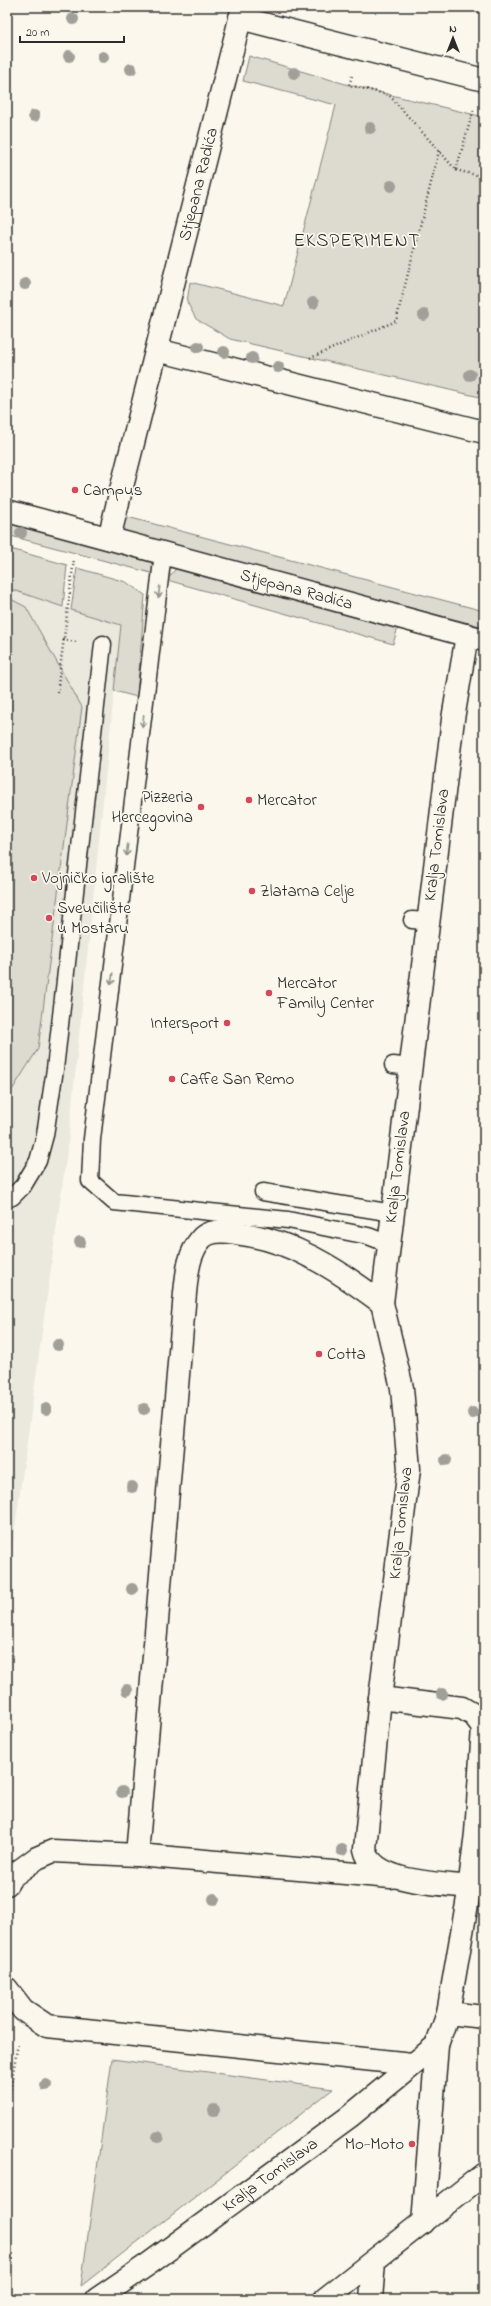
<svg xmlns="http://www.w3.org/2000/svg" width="491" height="2306" font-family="'Indie Flower',sans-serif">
  <rect width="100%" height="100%" fill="#fbf7ec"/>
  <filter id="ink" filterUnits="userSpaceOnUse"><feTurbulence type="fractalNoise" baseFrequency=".025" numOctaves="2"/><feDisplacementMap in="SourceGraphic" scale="8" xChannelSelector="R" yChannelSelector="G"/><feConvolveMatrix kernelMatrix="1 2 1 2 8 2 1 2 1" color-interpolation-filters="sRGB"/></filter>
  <g filter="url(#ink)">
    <path fill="#ebe8de" d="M7,589L121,625L68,1144L7,1586Z"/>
    <path fill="#dddad0" stroke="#84827e" d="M249,56L349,85L484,117V398L230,339L196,319L187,302L190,282L284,306L336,105L243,81Z
      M116,514L484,611V627L185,549L112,527Z
      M7,520L150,558L155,574L7,535Z
      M7,548L67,565L63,607L7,588Z
      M177,567L399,624L393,644L167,580Z
      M77,568L126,582L145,595L137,697L114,691L121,625L71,610Z
      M7,597L26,607L82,707L38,1049L7,1098Z
      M112,2059L333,2089L81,2286Z"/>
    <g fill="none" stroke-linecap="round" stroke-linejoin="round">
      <defs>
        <path id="service" d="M163,553L92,1139L90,1181L114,1202L288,1220L368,1236L389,1244
          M412,920L428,921
          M393,1065L410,1067
          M263,1192L393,1213
          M7,1199L12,1197L23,1186L38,1161L45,1135L55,1069L103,644"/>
        <g id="minor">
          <path d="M240,18L484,80"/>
          <path d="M157,350L484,432"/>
          <path id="s1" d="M7,511L484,640"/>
          <path id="s2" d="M109,538L243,7"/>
          <path d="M467,635L453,719L382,1303L402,1388L409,1469L380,1698L365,1849C372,1884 441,1883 470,1887"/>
          <path d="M382,1303C337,1269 292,1240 236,1233C225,1231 209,1230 201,1239C188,1254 187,1275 185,1293L137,1855L391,1877"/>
          <path d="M7,1884L11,1877L37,1858L53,1851L137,1855"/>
          <path d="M7,1989L23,2010L47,2026L412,2064"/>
          <path d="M448,2013L484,2017"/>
          <path d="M423,2223L437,2045"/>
          <path id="s3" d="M97,2299L150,2263L349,2117L437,2045L448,2013L468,1898L476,1833L483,1727L474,1715L462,1708L380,1698"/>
          <path d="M325,2299L484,2174"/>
          <path d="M371,2299L374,2262"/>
        </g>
      </defs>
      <use href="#service" stroke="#2b2b2b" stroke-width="19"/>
      <use href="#minor" stroke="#2b2b2b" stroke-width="25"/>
      <path stroke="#2b2b2b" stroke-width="2.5" stroke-dasharray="1 3" stroke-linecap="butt" d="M352,76L349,85L389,95L456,170L474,108
        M456,170L484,177
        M310,358L396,321L439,151
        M63,640L77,642
        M57,693L74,559
        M7,2109L18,2043"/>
      <use href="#service" stroke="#fbf7ec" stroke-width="16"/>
      <use href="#minor" stroke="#fbf7ec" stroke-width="22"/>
    </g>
    <g fill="#a19f98">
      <circle cx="73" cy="19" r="6"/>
      <circle cx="69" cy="56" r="6"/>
      <circle cx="103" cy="57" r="6"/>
      <circle cx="131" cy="69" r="6"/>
      <circle cx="294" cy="73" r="6"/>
      <circle cx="34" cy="116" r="6"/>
      <circle cx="370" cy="128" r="6"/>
      <circle cx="391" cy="186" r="6"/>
      <circle cx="25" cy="284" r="6"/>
      <circle cx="313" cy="303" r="6"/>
      <circle cx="424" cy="315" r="6"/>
      <circle cx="198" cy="347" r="6"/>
      <circle cx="224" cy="352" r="6"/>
      <circle cx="252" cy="358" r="6"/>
      <circle cx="278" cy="367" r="6"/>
      <circle cx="470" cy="375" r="6"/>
      <circle cx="21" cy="533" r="6"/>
      <circle cx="80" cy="1242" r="6"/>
      <circle cx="58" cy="1345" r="6"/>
      <circle cx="46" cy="1409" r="6"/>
      <circle cx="144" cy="1409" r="6"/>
      <circle cx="473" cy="1413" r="6"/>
      <circle cx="446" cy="1460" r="6"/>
      <circle cx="132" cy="1487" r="6"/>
      <circle cx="132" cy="1589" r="6"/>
      <circle cx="127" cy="1690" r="6"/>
      <circle cx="442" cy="1694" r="6"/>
      <circle cx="122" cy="1792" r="6"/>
      <circle cx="342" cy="1850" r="6"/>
      <circle cx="214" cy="1899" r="6"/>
      <circle cx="46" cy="2085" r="6"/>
      <circle cx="214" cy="2110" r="6"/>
      <circle cx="158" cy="2137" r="6"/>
    </g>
    <defs><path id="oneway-shaft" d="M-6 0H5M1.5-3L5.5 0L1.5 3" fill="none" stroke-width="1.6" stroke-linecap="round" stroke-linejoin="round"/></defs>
    <g stroke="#93918c">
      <use href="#oneway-shaft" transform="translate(159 592) rotate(97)"/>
      <use href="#oneway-shaft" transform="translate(143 721) rotate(97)"/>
      <use href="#oneway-shaft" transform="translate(127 850) rotate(97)"/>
      <use href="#oneway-shaft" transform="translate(112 979) rotate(97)"/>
    </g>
  </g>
  <g fill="#d1495b" stroke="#fbf7ec" stroke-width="1.5">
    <circle cx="75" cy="490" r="4"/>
    <circle cx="249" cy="800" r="4"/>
    <circle cx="201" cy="807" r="4"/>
    <circle cx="34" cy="878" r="4"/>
    <circle cx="252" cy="891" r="4"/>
    <circle cx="49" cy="918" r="4"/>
    <circle cx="269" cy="993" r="4"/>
    <circle cx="227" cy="1023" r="4"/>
    <circle cx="172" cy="1079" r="4"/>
    <circle cx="319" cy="1354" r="4"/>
    <circle cx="412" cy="2144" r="4"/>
  </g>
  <g text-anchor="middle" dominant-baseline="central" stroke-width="3.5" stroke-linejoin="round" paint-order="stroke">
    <g font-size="17" fill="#2b2b2b" stroke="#fbf7ec">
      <text stroke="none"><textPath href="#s2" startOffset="365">Stjepana Radića</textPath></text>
      <text stroke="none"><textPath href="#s1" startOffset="300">Stjepana Radića</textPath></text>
      <text transform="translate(437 845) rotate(-83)">Kralja Tomislava</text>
      <text transform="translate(398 1167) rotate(-83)">Kralja Tomislava</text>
      <text transform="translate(401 1523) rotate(-84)">Kralja Tomislava</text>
      <text stroke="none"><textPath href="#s3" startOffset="213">Kralja Tomislava</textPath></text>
    </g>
    <g font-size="17" fill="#2b2b2b" stroke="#fbf7ec" text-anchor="start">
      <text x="83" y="490">Campus</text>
      <text x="193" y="797" text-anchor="end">Pizzeria<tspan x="193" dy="20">Hercegovina</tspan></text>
      <text x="257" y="800">Mercator</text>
      <text x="42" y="878">Vojničko igralište</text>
      <text x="260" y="891">Zlatarna Celje</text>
      <text x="57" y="908">Sveučilište<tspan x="57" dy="20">u Mostaru</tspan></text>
      <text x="277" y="983">Mercator<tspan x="277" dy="20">Family Center</tspan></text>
      <text x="219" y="1023" text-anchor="end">Intersport</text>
      <text x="180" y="1079">Caffe San Remo</text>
      <text x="327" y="1354">Cotta</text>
      <text x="404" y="2144" text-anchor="end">Mo-Moto</text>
    </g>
    <g font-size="19" letter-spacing="1" fill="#2b2b2b" stroke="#fbf7ec">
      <text x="357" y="241">EKSPERIMENT</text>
    </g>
  </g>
  <rect width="491" height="2306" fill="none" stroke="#fbf7ec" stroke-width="24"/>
  <rect x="12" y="12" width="467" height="2282" fill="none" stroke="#2b2b2b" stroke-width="1.5" filter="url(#ink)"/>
  <g transform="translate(453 38)" stroke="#fbf7ec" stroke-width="3" paint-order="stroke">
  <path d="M0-3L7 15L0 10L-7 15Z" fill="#2b2b2b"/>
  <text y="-6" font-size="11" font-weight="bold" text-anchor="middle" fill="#2b2b2b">N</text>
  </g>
  <path d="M20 36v6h104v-6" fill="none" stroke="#2b2b2b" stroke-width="2"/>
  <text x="26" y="36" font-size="12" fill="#2b2b2b" stroke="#fbf7ec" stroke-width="3" paint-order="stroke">20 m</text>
</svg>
